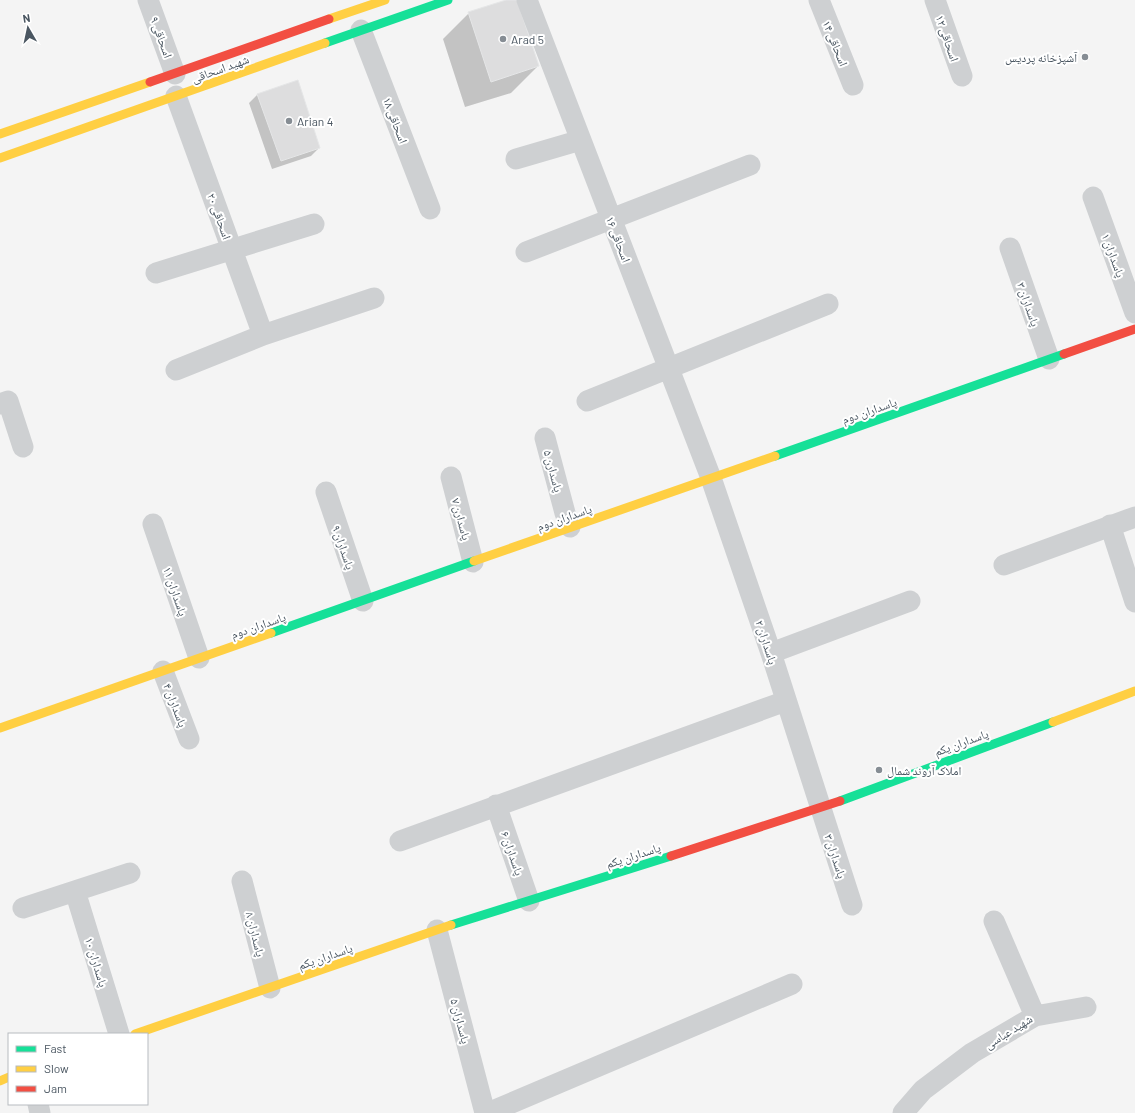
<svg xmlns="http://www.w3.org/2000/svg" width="1135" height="1113" font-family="Barlow,'Noto Naskh Arabic',sans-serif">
  <rect width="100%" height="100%" fill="#f4f4f4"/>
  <path fill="#0003" d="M509,0H516L538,66L511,93L465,107L443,39L469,13Z
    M258,94L319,148L311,156L272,169L249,103Z"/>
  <path fill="#ddddde" stroke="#e5e6e7" d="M506,0H517L539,66L491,82L468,12Z
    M298,80L320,148L281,161L257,94Z"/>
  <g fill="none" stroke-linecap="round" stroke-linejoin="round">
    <path stroke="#ced0d2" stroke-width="21" d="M148,0L175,74
      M527,0L711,478L771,653L852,905
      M819,0L853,85
      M935,0L962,76
      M361,30L430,209
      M176,96L263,335
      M516,159L581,140
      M1093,197L1135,313
      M1010,248L1049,359
      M526,252L750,165
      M156,273L314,224
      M176,370L263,335L374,298
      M587,401L828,304
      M0,404L8,401L23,447
      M545,438L565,513L570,527
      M451,477L473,562
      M326,492L363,601
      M153,524L199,658
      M1110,525L1135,602
      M1004,565L1135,517
      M771,653L910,601
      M163,671L189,739
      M496,805L529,901
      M400,841L786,701
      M242,881L270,988
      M75,891L119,1034
      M23,908L130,873
      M437,930L485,1113
      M1035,1016L1086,1007
      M38,1104L40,1113
      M488,1113L792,984
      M903,1113L923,1090L972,1053L1035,1016L994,921"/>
    <path stroke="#16e098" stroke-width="9" d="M325,43L448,0
      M775,456L1064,354
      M271,633L474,561
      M840,801L1053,722
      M451,925L671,856"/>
    <path stroke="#ffcf43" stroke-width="9" d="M329,19L385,0
      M0,134L150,82
      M0,158L325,43
      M474,561L775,456
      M1053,722L1135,691
      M0,728L271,633
      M135,1034L451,925
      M0,1081L9,1077"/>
    <path stroke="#f24e42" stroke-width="9" d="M150,82L329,19
      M1064,354L1135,329
      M671,856L840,801"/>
  </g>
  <g fill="#868d94" stroke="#fff" stroke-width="1.5">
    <circle cx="503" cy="39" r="4"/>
    <circle cx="1085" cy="57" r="4"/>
    <circle cx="289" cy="121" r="4"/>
    <circle cx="879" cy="770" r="4"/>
  </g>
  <g text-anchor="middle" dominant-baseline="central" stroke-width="4" stroke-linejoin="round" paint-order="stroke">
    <g font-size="12" fill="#4a5661" stroke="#fff">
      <text transform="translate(162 37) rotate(70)">اسحاقی ۹</text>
      <text transform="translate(948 38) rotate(71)">اسحاقی ۱۲</text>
      <text transform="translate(836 43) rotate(68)">اسحاقی ۱۴</text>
      <text transform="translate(220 68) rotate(-20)">شهید اسحاقی</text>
      <text transform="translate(396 120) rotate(69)">اسحاقی ۱۸</text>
      <text transform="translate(220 216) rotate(70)">اسحاقی ۲۰</text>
      <text transform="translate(619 239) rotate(69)">اسحاقی ۱۶</text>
      <text transform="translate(1114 255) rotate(70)">پاسداران ۱</text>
      <text transform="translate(1029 304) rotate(71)">پاسداران ۳</text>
      <text transform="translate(869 410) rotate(-19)">پاسداران دوم</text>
      <text transform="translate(554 471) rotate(75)">پاسدارن ۵</text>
      <text transform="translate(564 517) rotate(-19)">پاسداران دوم</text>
      <text transform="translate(462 519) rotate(75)">پاسدارن ۷</text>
      <text transform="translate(344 547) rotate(71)">پاسداران ۹</text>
      <text transform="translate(176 591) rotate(71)">پاسداران ۱۱</text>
      <text transform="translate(258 625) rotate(-19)">پاسداران دوم</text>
      <text transform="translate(767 642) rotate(72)">پاسداران ۲</text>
      <text transform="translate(176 705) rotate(69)">پاسداران ۴</text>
      <text transform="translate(961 742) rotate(-20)">پاسداران یکم</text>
      <text transform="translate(513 853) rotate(71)">پاسداران ۶</text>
      <text transform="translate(633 855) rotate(-18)">پاسداران یکم</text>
      <text transform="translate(836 856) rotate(72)">پاسداران ۳</text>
      <text transform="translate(256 934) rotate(76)">پاسداران ۸</text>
      <text transform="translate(325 956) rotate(-19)">پاسداران یکم</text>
      <text transform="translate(97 962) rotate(73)">پاسداران ۱۰</text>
      <text transform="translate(461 1021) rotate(75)">پاسداران ۵</text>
      <text transform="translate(1008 1031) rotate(-32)">شهید عباسی</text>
    </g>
    <g font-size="12" fill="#4a5661" stroke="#fff" text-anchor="start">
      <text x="511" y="39">Arad 5</text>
      <text x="1077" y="57" text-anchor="end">آشپزخانه پردیس</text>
      <text x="297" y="121">Arian 4</text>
      <text x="887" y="770">املاک آروند شمال</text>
    </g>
  </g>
  <rect x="8" y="1033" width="140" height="72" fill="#ffffff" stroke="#b7bbc0"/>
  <rect x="16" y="1046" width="20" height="6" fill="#16e098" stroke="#b7bbc0"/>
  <text x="44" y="1053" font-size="12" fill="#4a5661">Fast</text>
  <rect x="16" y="1066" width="20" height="6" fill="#ffcf43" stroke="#b7bbc0"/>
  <text x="44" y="1073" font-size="12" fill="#4a5661">Slow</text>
  <rect x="16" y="1086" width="20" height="6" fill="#f24e42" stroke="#b7bbc0"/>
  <text x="44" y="1093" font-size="12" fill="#4a5661">Jam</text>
  <g transform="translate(28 28) rotate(351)" stroke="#ffffff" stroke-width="3" paint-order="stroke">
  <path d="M0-3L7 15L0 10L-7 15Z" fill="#4a5661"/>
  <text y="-6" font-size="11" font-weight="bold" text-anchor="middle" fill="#4a5661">N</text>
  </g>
</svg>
